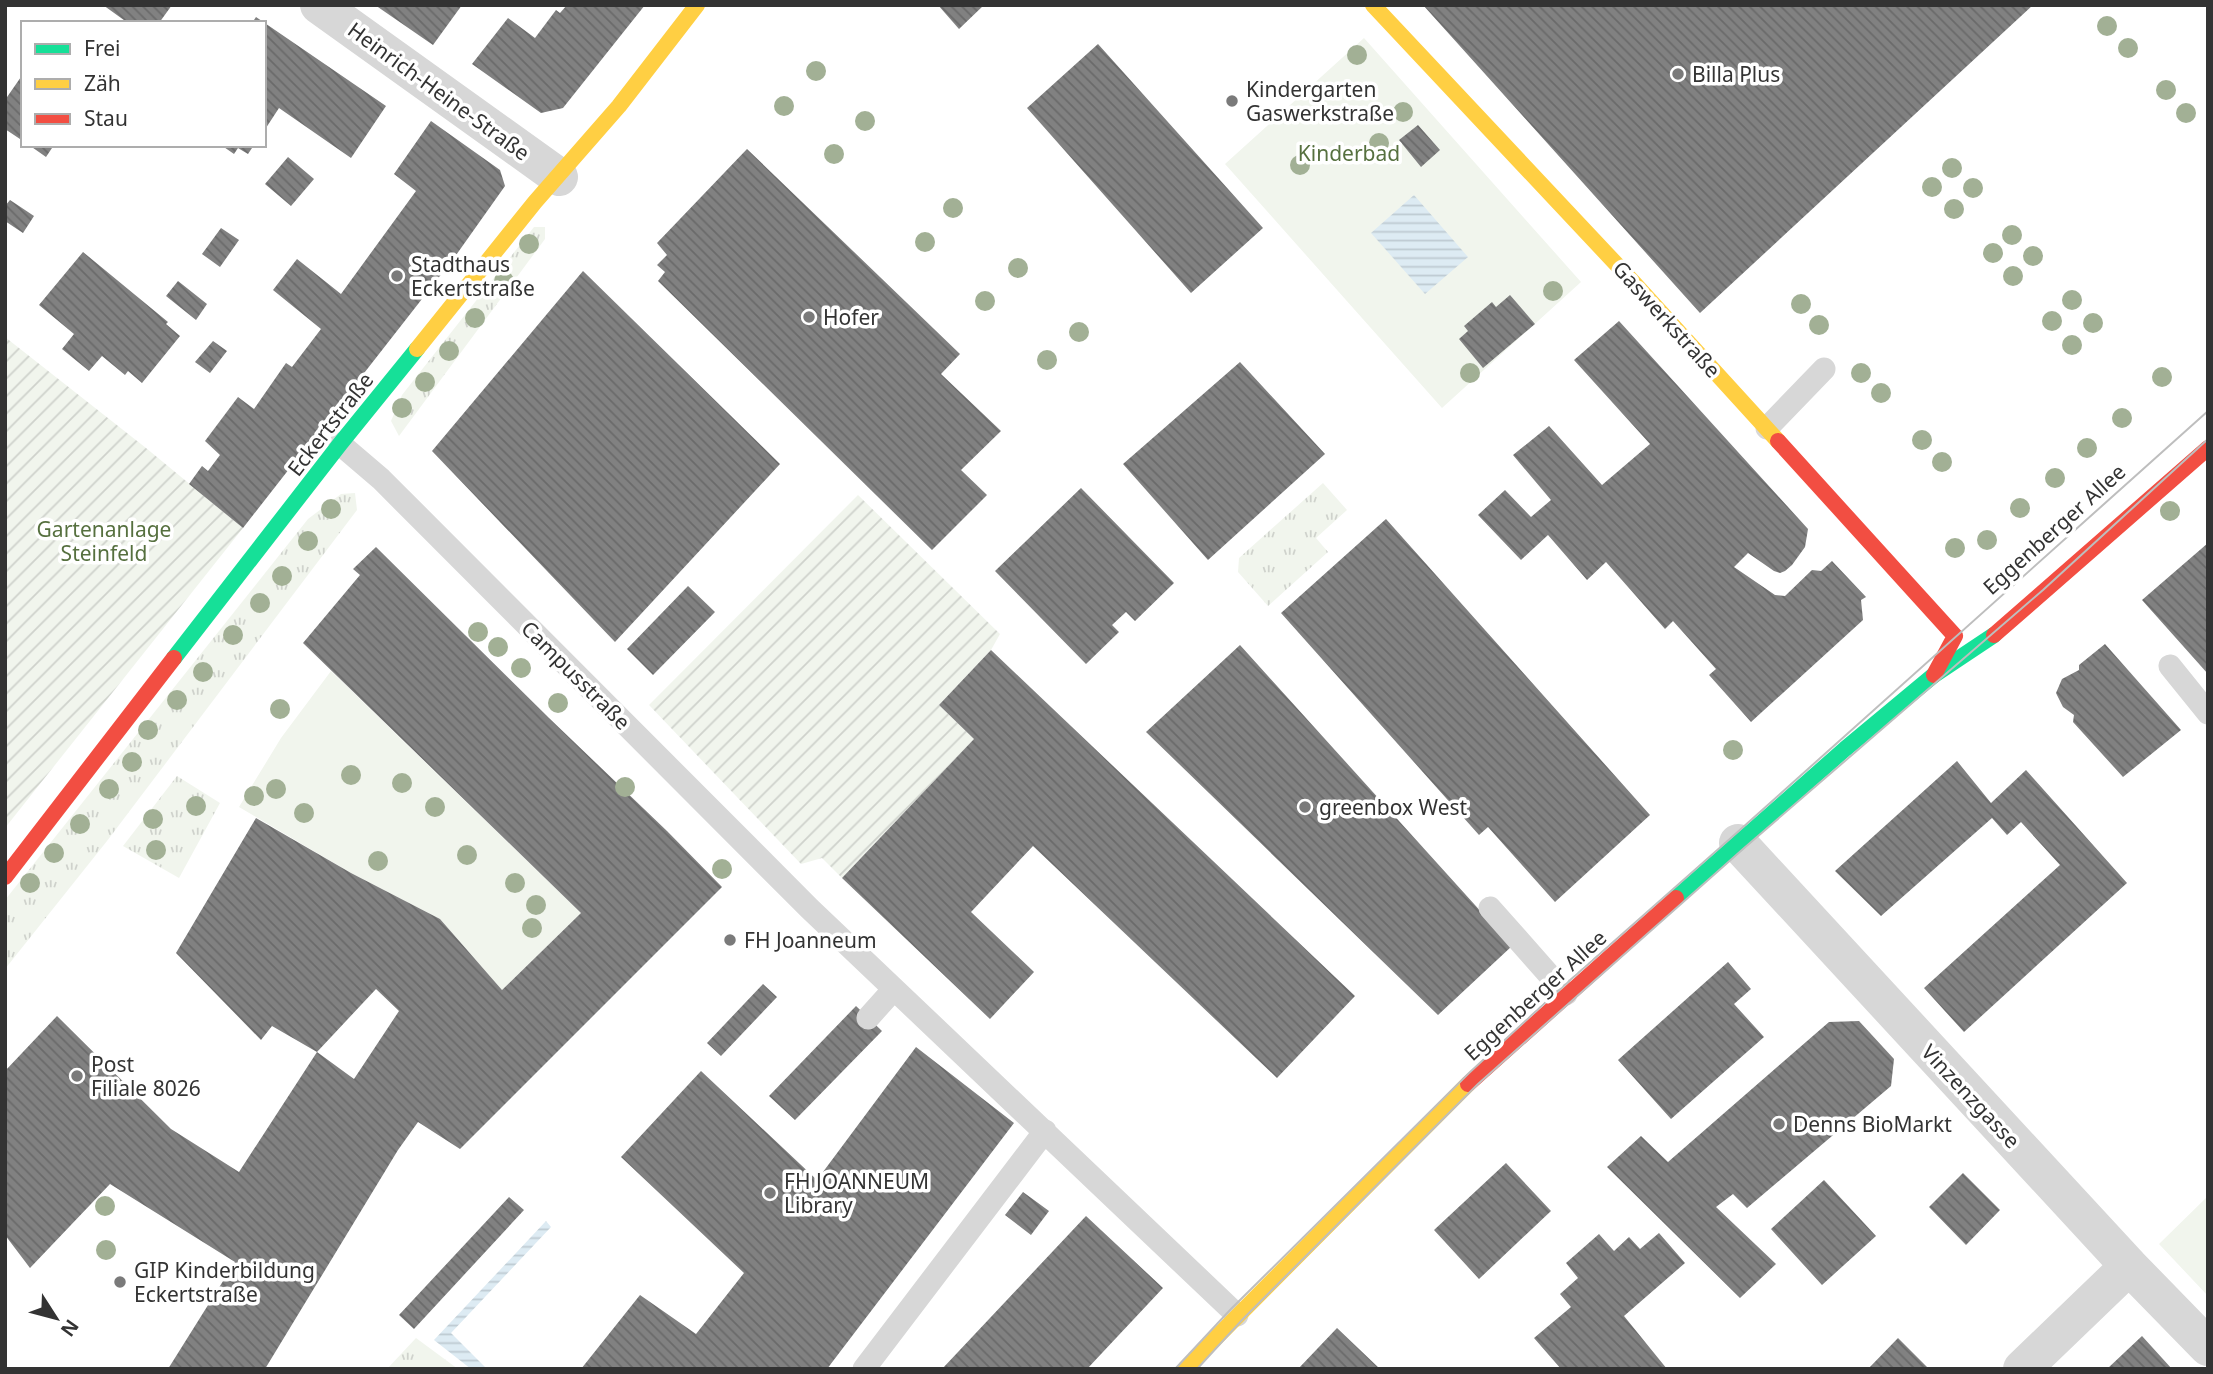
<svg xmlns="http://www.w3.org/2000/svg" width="2213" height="1374" font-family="'Noto Sans',sans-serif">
  <defs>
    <pattern id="grass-tufts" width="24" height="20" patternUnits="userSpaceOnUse" patternTransform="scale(1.75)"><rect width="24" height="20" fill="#f1f5ed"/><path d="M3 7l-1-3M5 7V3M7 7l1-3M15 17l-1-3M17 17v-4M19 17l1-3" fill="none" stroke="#cfd2cc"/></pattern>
    <pattern id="garden-furrows" width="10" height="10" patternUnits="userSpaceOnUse" patternTransform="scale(1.75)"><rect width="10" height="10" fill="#f1f5ed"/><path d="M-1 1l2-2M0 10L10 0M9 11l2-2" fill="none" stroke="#cfd2cc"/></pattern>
    <pattern id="water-rules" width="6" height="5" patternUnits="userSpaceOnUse" patternTransform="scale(1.75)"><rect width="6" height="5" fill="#ddebf3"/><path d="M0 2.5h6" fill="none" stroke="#becad1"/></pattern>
    <pattern id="building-back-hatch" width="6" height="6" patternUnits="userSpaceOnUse" patternTransform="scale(1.75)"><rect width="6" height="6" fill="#818181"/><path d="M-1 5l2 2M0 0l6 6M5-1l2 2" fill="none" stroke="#6a6a6a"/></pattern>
  </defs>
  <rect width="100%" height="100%" fill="#fff"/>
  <path fill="url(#grass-tufts)" d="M534,227H545V239L399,436L391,421L402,395Z
    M1323,483L1347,510L1316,538L1328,552L1268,606L1238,572L1239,558Z
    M355,493L357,510L107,841L5,969V900L308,519L341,494Z
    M177,776L220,803L179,878L123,846Z
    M416,1338L458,1369H387Z"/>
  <path fill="#f1f5ed" d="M1364,38L1581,282L1442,408L1225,164Z
    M331,671L581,913L502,990L440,919L351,873L239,807L281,738Z
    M2208,1196V1296L2159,1244Z"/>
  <path fill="url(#garden-furrows)" d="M5,337L146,448L243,528L5,828Z
    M858,495L1000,634L991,650L939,705L974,739L842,878L822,858L801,864L649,705Z"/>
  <path fill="url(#water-rules)" d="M1414,195L1468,257L1425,294L1371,233Z
    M546,1221L551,1227L451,1333L487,1369H471L434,1340Z"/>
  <path fill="url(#building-back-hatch)" d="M103,5H172L159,23H128Z
    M375,5H462L433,45Z
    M567,5H645L563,108L541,113L472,64L508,18L535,38L556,10L560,13Z
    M938,5H984L959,29Z
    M1423,5H2033L1700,313Z
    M256,17L386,106L351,158L279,108L264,131V23H252Z
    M1098,44L1263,228L1191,293L1027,108Z
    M23,74V141L5,129V100Z
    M431,121L500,170L505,186L454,258L243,528L189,484L202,466L208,471L220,455L205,441L238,397L254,409L286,363L292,367L321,329L273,290L297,259L341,294L416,191L394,174Z
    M1418,125L1440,150L1421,167L1399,140Z
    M29,145H54L46,157Z
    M221,145H254L248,154L238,148L234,154Z
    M747,149L960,354L941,374L1001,431L961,470L987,495L932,550L658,281L665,272L657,265L667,255L657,243Z
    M288,157L314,179L291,206L265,184Z
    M10,200L34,216L23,233L5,221V206Z
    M221,228L239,240L220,267L202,254Z
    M83,252L168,322L166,324L180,336L142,383L128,371L125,375L102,356L89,371L62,349L74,334L39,305Z
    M583,271L780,464L615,642L432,451Z
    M178,281L207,304L196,320L166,296Z
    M1510,295L1535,324L1483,368L1459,339L1468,331L1464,326L1492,302L1496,307Z
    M1619,321L1808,529L1805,547L1792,565L1785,571L1780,573L1774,571L1748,553L1734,567L1775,595L1785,596L1812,570L1821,571L1832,561L1866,597L1861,600L1863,620L1751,722L1709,675L1716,669L1673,621L1665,629L1606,562L1587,580L1548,535L1521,560L1478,515L1505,490L1531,517L1551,500L1513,455L1549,426L1602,485L1650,444L1574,360Z
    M213,341L227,351L210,373L195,362Z
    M1240,362L1325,454L1208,560L1123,464Z
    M1081,488L1174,583L1135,621L1126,612L1112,625L1119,632L1086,664L995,571Z
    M1386,519L1650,815L1555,902L1488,827L1479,835L1281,613Z
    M2208,543V674L2142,600Z
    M376,547L549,718L667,831L722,887L460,1149L418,1122L398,1150L265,1369H168L235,1262L110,1184L30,1268L5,1235V1071L57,1016L171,1129L239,1172L317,1052L354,1079L399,1011L376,989L317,1052L272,1026L261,1040L176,953L256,818L351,873L440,919L502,990L581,913L303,643L360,575L353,569Z
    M688,586L715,612L653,675L627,649Z
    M2105,644L2181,730L2123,777L2073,722L2074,715L2063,707L2056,693L2062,679L2079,670V665Z
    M1240,645L1512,946L1438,1015L1146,732Z
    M991,650L1355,996L1277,1078L1033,846L971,912L1034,972L990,1019L842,878L974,739L939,705Z
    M1957,761L1991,803L2026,770L2127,883L1964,1032L1924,988L2060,865L2021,822L2007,835L1992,818L1881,916L1835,871Z
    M1728,962L1751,989L1734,1004L1764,1037L1671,1119L1618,1060Z
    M763,984L777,997L721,1056L707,1043Z
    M856,1006L882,1031L795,1120L769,1096Z
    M1859,1021L1894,1059L1891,1086L1747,1208L1733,1194L1716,1207L1776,1264L1740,1298L1607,1167L1641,1136L1668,1162L1829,1022Z
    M916,1047L1014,1123L827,1369H581L640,1295L696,1334L744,1273L621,1157L701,1071L817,1180Z
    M1506,1163L1551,1211L1479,1279L1434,1230Z
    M1963,1173L2000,1210L1966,1245L1929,1207Z
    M1824,1180L1876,1236L1822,1285L1771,1229Z
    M1023,1192L1049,1211L1031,1235L1005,1215Z
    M509,1197L524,1210L414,1329L399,1315Z
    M1086,1216L1163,1288L1087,1369H942Z
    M1659,1233L1685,1263L1624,1316L1667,1369H1561L1534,1338L1571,1307L1560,1294L1578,1278L1566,1263L1599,1234L1614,1251L1629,1237L1640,1249Z
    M1337,1328L1380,1369H1298Z
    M2142,1336L2172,1369H2107Z
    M1898,1338L1929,1369H1868Z"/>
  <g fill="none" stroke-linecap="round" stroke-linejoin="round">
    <path stroke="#d7d7d7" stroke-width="23" d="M1767,428L1824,369
      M340,444L381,479L810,909L1237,1315
      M2170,666L2208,713
      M1490,908L1566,994
      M868,1018L894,989
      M864,1369L1045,1131"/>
    <path stroke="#d7d7d7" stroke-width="38" d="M319,5L559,177
      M1738,843L2129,1266L2208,1347
      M2022,1369L2129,1266"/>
    <path stroke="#16e098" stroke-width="16" d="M174,658L340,444L417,349
      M1676,898L1845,749L1934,675L1994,635"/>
    <path stroke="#ffcf43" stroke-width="16" d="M1373,5L1634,283L1778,441
      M417,349L535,202L619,106L697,5
      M1185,1369L1468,1084"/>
    <path stroke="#f24e42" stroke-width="16" d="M1778,441L1955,636L1934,675
      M1994,635L2208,448
      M5,877L174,658
      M1468,1084L1676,898"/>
    <path stroke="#bebebe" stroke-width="2" d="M1175,1369L1231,1309L1469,1073L1560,989L1732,837L2208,411
      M1197,1369L1243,1319L1478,1084L1743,849L2043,590L2208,439"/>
  </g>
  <g fill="#a2b095">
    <circle cx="2107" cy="26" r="10"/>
    <circle cx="2128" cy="48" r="10"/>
    <circle cx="1357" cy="55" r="10"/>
    <circle cx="816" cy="71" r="10"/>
    <circle cx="2166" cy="90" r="10"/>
    <circle cx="784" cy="106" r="10"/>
    <circle cx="1403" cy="112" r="10"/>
    <circle cx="2186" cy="113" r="10"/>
    <circle cx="865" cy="121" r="10"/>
    <circle cx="1379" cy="143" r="10"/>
    <circle cx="834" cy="154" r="10"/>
    <circle cx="1300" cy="165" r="10"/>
    <circle cx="1952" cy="168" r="10"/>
    <circle cx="1932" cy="187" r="10"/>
    <circle cx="1973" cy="188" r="10"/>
    <circle cx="953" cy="208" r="10"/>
    <circle cx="1954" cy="209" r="10"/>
    <circle cx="2012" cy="235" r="10"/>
    <circle cx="925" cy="242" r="10"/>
    <circle cx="529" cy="244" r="10"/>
    <circle cx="1993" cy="253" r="10"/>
    <circle cx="2033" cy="256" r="10"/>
    <circle cx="1018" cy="268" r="10"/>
    <circle cx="2013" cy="276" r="10"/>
    <circle cx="504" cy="281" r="10"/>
    <circle cx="1553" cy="291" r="10"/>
    <circle cx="2072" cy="300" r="10"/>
    <circle cx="985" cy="301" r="10"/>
    <circle cx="1801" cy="304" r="10"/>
    <circle cx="475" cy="318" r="10"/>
    <circle cx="2052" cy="321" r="10"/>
    <circle cx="2093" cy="323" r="10"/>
    <circle cx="1819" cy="325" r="10"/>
    <circle cx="1079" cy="332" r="10"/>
    <circle cx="2072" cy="345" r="10"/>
    <circle cx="449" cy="351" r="10"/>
    <circle cx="1047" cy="360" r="10"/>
    <circle cx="1470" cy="373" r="10"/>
    <circle cx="1861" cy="373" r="10"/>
    <circle cx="2162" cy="377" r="10"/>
    <circle cx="425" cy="382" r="10"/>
    <circle cx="1881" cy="393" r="10"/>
    <circle cx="402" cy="408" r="10"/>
    <circle cx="2122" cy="418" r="10"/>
    <circle cx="1922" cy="440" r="10"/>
    <circle cx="2087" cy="448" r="10"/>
    <circle cx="1942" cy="462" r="10"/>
    <circle cx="2055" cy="478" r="10"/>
    <circle cx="2020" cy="508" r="10"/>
    <circle cx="331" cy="509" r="10"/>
    <circle cx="2170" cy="511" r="10"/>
    <circle cx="1987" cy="540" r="10"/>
    <circle cx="308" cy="541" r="10"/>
    <circle cx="1955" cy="548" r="10"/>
    <circle cx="282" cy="576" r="10"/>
    <circle cx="260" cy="603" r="10"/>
    <circle cx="478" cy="632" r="10"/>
    <circle cx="233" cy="635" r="10"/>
    <circle cx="498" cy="647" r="10"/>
    <circle cx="521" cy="668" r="10"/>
    <circle cx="203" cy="672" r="10"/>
    <circle cx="177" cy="700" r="10"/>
    <circle cx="558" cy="703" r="10"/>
    <circle cx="280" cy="709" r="10"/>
    <circle cx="148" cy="730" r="10"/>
    <circle cx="1733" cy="750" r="10"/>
    <circle cx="132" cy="762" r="10"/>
    <circle cx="351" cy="775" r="10"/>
    <circle cx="402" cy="783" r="10"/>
    <circle cx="625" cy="787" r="10"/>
    <circle cx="109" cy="789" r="10"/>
    <circle cx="276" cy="789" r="10"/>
    <circle cx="254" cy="796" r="10"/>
    <circle cx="196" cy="806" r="10"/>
    <circle cx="435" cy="807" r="10"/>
    <circle cx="304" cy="813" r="10"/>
    <circle cx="153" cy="819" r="10"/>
    <circle cx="80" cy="824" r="10"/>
    <circle cx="156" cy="850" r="10"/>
    <circle cx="54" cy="853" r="10"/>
    <circle cx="467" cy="855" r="10"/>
    <circle cx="378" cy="861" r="10"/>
    <circle cx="722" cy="869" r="10"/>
    <circle cx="30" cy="883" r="10"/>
    <circle cx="515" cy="883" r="10"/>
    <circle cx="536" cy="905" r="10"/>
    <circle cx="532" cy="928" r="10"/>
    <circle cx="105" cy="1206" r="10"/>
    <circle cx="106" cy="1250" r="10"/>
  </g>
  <g fill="#7a7a7a" stroke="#fff" stroke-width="2.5">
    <circle cx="1678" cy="74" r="7"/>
    <circle cx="1232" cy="101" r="7"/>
    <circle cx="397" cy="276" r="7"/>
    <circle cx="809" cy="317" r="7"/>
    <circle cx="1305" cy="807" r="7"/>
    <circle cx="730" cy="940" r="7"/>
    <circle cx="77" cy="1076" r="7"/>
    <circle cx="1779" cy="1124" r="7"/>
    <circle cx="770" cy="1193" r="7"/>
    <circle cx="120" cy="1282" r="7"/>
  </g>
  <g text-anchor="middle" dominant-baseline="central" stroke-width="7" stroke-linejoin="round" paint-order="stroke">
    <g font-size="21" fill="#333" stroke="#fff" text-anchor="start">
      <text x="1692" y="74">Billa Plus</text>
      <text x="1246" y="89">Kindergarten<tspan x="1246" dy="24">Gaswerkstraße</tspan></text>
      <text x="411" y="264">Stadthaus<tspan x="411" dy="24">Eckertstraße</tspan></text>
      <text x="823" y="317">Hofer</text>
      <text x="1319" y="807">greenbox West</text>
      <text x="744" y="940">FH Joanneum</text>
      <text x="91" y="1064">Post<tspan x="91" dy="24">Filiale 8026</tspan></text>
      <text x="1793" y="1124">Denns BioMarkt</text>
      <text x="784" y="1181">FH JOANNEUM<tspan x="784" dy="24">Library</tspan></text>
      <text x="134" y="1270">GIP Kinderbildung<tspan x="134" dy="24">Eckertstraße</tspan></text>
    </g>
    <g font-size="21" fill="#333" stroke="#fff">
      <text transform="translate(439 91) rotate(36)">Heinrich-Heine-Straße</text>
      <text transform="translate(1667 319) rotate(48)">Gaswerkstraße</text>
      <text transform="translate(330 424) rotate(-52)">Eckertstraße</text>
      <text transform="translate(2054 529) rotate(-42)">Eggenberger Allee</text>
      <text transform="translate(576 675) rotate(45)">Campusstraße</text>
      <text transform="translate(1535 995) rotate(-42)">Eggenberger Allee</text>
      <text transform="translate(1971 1096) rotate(47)">Vinzenzgasse</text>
    </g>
    <g font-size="21" fill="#56703f" stroke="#fff">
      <text x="1349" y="153">Kinderbad</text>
      <text x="104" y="529">Gartenanlage<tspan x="104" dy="24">Steinfeld</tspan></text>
    </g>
  </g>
  <rect width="2213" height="1374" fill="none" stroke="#333333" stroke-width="14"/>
  <rect x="21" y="21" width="245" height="126" fill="#ffffff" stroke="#adadad" stroke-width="2"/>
  <rect x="35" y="44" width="35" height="10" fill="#16e098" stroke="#adadad" stroke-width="2"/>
  <text x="84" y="56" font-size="21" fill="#333333">Frei</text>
  <rect x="35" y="79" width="35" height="10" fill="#ffcf43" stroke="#adadad" stroke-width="2"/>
  <text x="84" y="91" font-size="21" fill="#333333">Zäh</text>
  <rect x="35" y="114" width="35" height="10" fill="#f24e42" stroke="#adadad" stroke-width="2"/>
  <text x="84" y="126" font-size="21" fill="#333333">Stau</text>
  <g transform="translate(56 1318) rotate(126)" stroke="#ffffff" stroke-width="5" paint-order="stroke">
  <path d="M0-5L12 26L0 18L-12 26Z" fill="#333333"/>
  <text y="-10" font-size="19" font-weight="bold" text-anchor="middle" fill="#333333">N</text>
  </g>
</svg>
